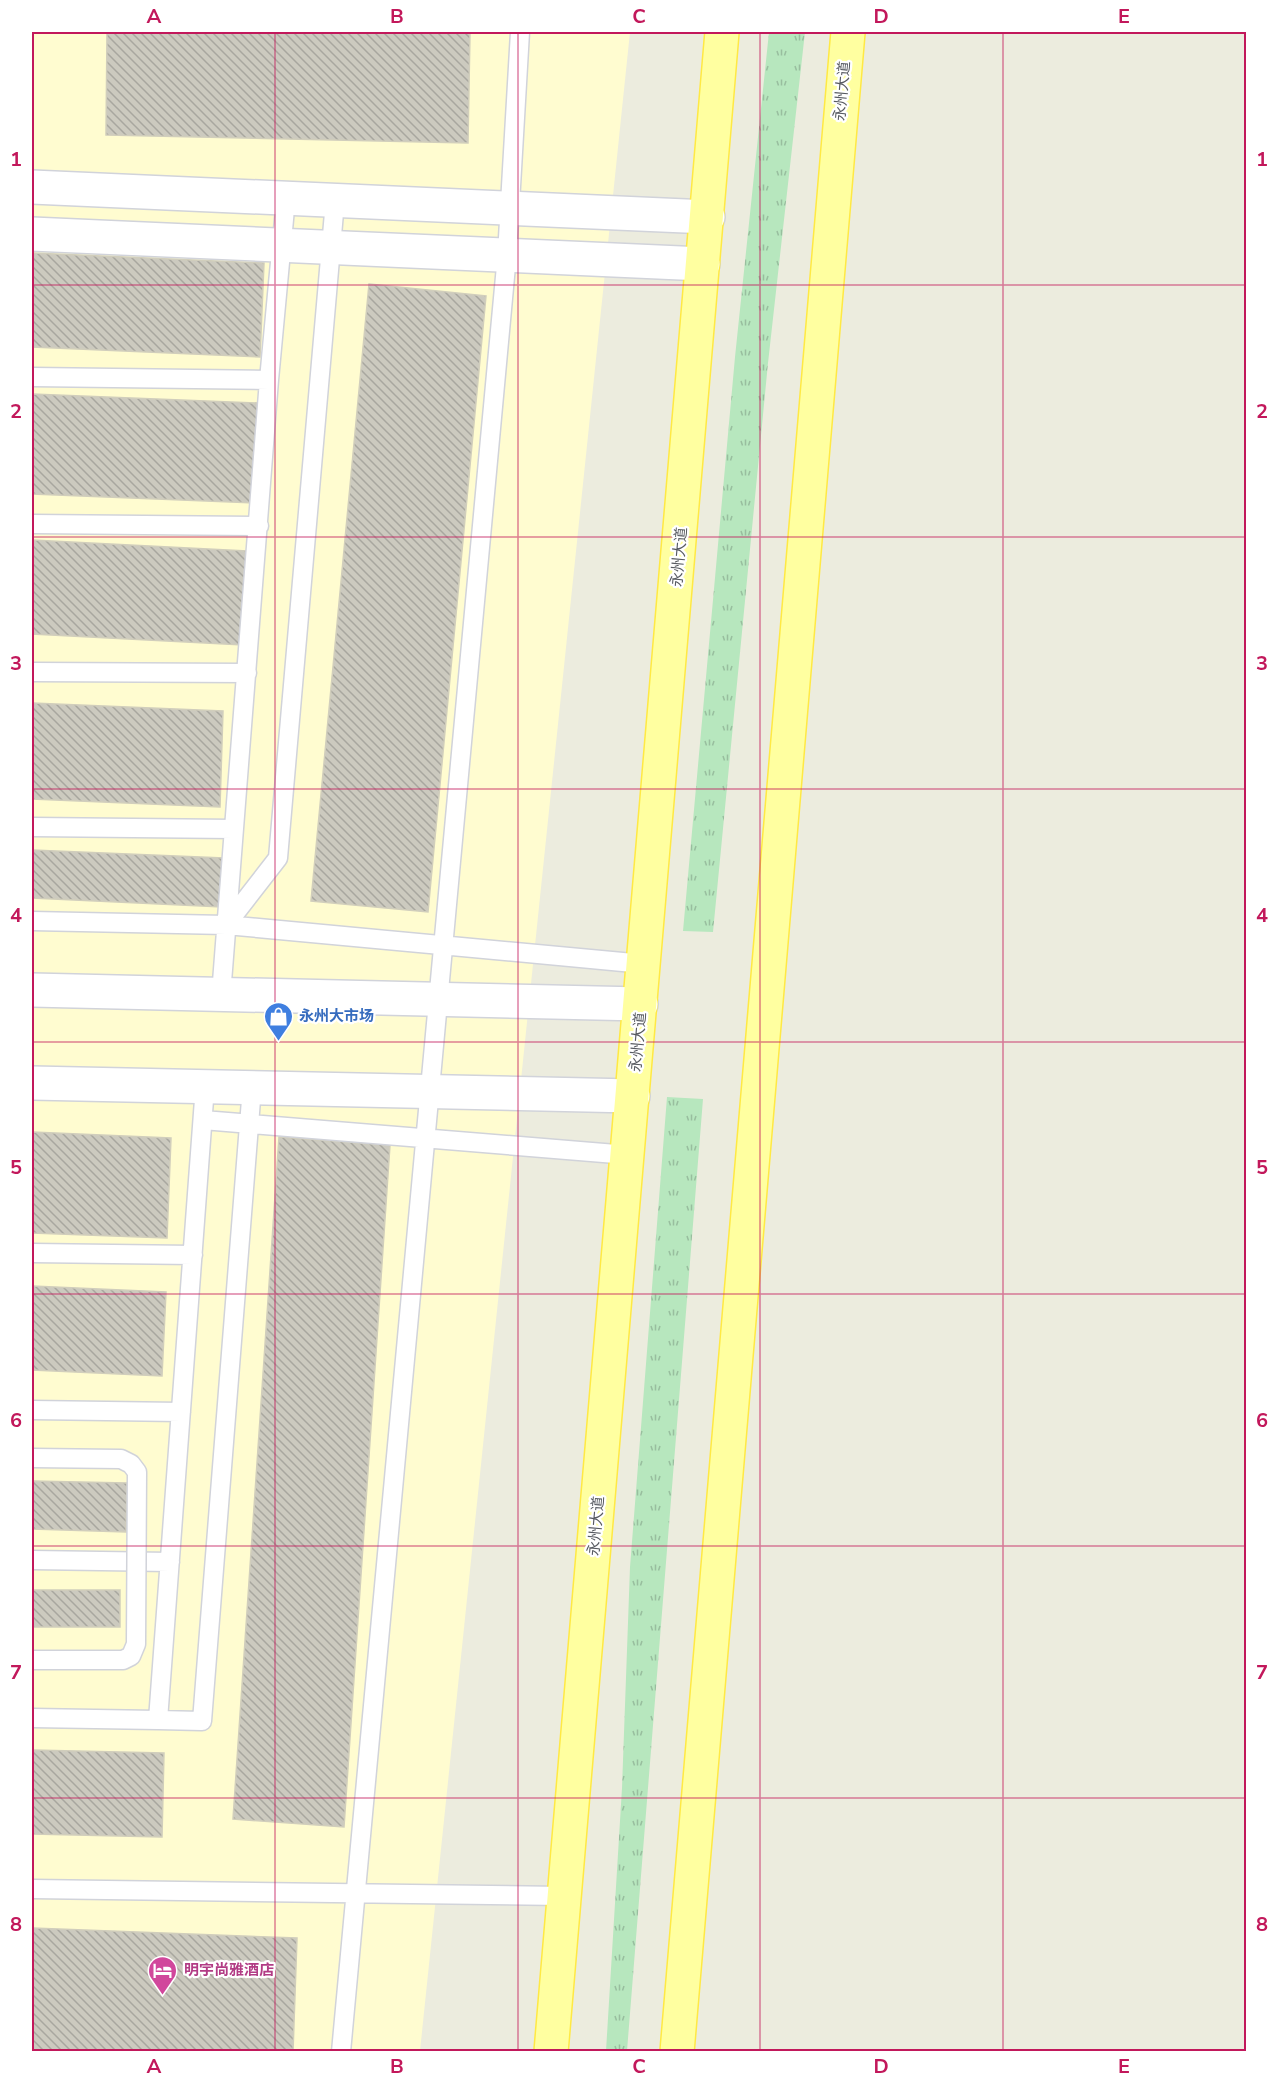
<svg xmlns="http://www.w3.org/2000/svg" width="1278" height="2083" font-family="'Nunito Sans','Noto Sans SC',sans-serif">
  <defs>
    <pattern id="grass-tufts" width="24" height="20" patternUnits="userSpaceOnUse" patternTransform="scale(1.5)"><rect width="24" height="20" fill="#b7e7be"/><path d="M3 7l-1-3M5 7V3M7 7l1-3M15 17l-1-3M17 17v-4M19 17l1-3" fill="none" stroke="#98be9e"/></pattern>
    <pattern id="building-back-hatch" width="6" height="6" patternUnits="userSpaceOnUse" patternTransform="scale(1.5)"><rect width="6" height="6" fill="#cccabf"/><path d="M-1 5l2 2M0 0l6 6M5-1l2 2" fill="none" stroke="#a8a79f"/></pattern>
  </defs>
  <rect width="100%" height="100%" fill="#ececde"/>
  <path fill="#fffcd0" d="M32,32H630L420,2051L32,2052Z"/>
  <path fill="url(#grass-tufts)" d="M769,32H805L768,363L713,932L683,931L735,357Z
    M667,1097L703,1099L627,2051H606L622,1788L630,1567Z"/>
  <path fill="url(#building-back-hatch)" stroke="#d1cebc" stroke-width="1.5" d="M107,32H470L468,143L106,135Z
    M32,253L264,263L260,357L32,347Z
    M369,284L486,296L428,912L311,901Z
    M32,394L259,403L255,503L32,494Z
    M32,540L247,551L243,645L32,634Z
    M32,703L223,711L220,807L32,799Z
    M32,850L224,858L222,907L32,898Z
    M32,1132L171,1138L167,1238L32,1233Z
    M279,1137L390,1145L344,1827L233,1819Z
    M32,1286L166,1292L162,1376L32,1370Z
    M32,1481L127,1483L126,1532L32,1529Z
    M32,1590H120V1627H32Z
    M32,1750L164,1753L162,1837L32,1834Z
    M32,1928L297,1938L293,2052H32Z"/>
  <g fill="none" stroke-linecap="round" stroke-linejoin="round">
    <defs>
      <path id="lane" d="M32,377L269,380
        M32,524L259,526
        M32,672L247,673
        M32,827L234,829
        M32,921L226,925L644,964
        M226,925L278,858L335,201
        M221,995L269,380L286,198
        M203,1120L628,1155
        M32,1253L193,1255
        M32,1410L181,1412
        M32,1560L170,1562
        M32,1718L158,1720L205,1086
        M158,1720L202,1721L252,1087
        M32,1889L564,1896
        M341,2052L507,255L520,32"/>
      <path id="street" d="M32,187L708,217
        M32,234L703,264
        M32,990L641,1004
        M32,1083L633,1096"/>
      <path id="primary" d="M551,2052L722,32
        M677,2052L848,32"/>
    </defs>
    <use href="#lane" stroke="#d1d3da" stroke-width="21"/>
    <use href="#street" stroke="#d1d3da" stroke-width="36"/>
    <use href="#primary" stroke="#ffe944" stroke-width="36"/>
    <use href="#lane" stroke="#fff" stroke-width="18"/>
    <use href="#street" stroke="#fff" stroke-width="33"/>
    <use href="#primary" stroke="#ffffa0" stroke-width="33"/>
    <defs>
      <path id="lane-bridge" d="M32,1458L121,1459L131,1464L137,1472L136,1644L131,1656L123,1660H32"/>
    </defs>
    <use href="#lane-bridge" stroke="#d1d3da" stroke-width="21" stroke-linecap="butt"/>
    <use href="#lane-bridge" stroke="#fff" stroke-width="18"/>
  </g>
  <path fill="none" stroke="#c2185b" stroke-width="1.5" stroke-opacity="0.55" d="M275,32V2052M518,32V2052M760,32V2052M1003,32V2052M32,285H1246M32,537H1246M32,789H1246M32,1042H1246M32,1294H1246M32,1546H1246M32,1798H1246"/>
  <defs>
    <symbol id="shop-pin" viewBox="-11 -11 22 30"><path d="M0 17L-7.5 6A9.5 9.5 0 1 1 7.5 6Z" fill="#3f7fe0" stroke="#fff"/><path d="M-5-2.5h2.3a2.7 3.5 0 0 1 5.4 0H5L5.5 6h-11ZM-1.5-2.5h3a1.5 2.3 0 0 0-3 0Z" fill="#fff"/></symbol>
    <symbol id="hotel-pin" viewBox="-11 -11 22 30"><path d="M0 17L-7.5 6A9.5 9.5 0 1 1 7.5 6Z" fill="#d1479c" stroke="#fff"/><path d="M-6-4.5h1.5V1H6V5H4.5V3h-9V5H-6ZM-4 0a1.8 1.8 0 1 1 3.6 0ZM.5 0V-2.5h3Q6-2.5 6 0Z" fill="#fff"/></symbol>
  </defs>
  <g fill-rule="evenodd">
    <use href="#shop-pin" x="262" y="1000" width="33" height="45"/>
    <use href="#hotel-pin" x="146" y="1954" width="33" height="45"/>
  </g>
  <g text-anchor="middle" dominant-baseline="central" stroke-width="4.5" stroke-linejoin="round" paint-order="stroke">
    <g font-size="15" fill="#575a61" stroke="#fff">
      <text transform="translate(842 91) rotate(-85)">永州大道</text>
      <text transform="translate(679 557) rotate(-85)">永州大道</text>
      <text transform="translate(638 1042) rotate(-85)">永州大道</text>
      <text transform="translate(596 1526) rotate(-85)">永州大道</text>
    </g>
    <g font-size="15" font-weight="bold" fill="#366cbe" stroke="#fff" text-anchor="start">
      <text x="299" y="1016">永州大市场</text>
    </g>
    <g font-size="15" font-weight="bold" fill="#b23c85" stroke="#fff" text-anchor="start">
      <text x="184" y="1970">明宇尚雅酒店</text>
    </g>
  </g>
  <rect width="1278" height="2083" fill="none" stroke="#ffffff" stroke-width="66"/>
  <rect x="33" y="33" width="1212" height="2017" fill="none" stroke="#c2185b" stroke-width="2"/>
  <g font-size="20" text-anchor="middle" font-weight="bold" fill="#c2185b">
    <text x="154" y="23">A</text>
    <text x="397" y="23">B</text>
    <text x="639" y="23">C</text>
    <text x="881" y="23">D</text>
    <text x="1124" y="23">E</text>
    <text x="16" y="166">1</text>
    <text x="1262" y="166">1</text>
    <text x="16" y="418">2</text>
    <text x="1262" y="418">2</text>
    <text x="16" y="670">3</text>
    <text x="1262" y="670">3</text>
    <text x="16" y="922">4</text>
    <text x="1262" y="922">4</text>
    <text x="16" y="1174">5</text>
    <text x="1262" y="1174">5</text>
    <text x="16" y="1427">6</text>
    <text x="1262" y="1427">6</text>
    <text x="16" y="1679">7</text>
    <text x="1262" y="1679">7</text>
    <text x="16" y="1931">8</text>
    <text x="1262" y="1931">8</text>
    <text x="154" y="2073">A</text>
    <text x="397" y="2073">B</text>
    <text x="639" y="2073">C</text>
    <text x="881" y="2073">D</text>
    <text x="1124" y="2073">E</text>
  </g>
</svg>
